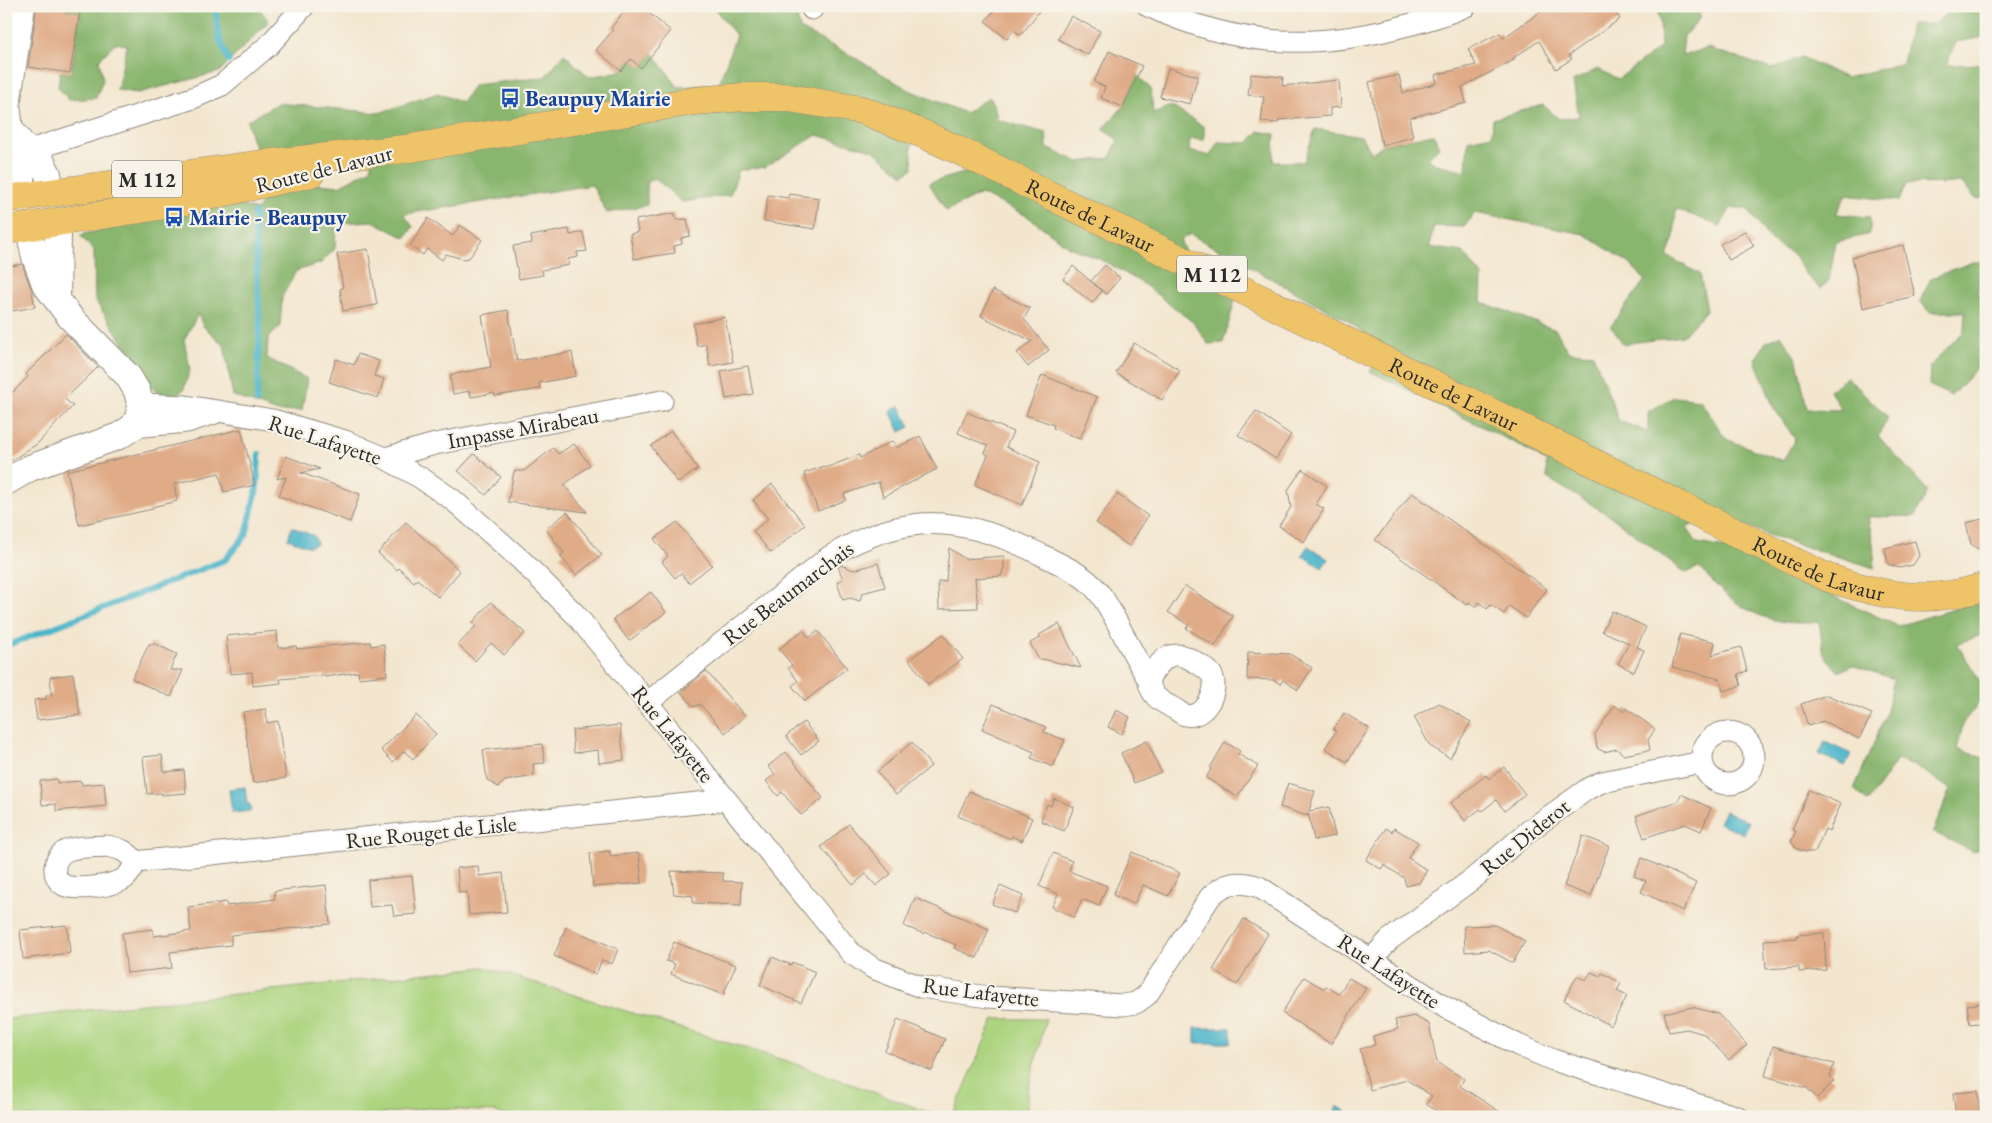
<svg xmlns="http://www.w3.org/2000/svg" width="1992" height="1123" font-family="'EB Garamond',serif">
  <rect width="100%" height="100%" fill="#f7f3e8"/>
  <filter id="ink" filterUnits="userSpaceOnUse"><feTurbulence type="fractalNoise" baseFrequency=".02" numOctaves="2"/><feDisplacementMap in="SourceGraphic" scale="10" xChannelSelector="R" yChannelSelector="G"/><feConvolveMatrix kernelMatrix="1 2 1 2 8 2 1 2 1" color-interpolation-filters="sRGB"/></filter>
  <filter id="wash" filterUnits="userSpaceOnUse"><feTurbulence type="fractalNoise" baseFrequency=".0096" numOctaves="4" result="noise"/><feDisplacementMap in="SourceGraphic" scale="20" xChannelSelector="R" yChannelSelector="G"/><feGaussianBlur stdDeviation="1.12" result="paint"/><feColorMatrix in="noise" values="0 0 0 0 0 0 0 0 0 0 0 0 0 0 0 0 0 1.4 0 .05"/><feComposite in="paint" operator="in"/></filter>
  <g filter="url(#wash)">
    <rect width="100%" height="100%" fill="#f3e6cf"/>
    <path fill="#acd47f" stroke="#6c8055" d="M484,967L793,1063L942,1117H511L496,1112L429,1108L361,1117H6V1019Z
      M994,1019H1046L1028,1091V1117H952Z"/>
    <path fill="#89b66e" stroke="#5a704c" d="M66,6H257L269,21L219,72L138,93L117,90L127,45L115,43L99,60L103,80L96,98L69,100L58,87L60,72L71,73L80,12L65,10Z
      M715,6H794L800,29L850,55L909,90L965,113L989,97L995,108L997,120L1046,133L1047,148L1079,162L1110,158L1118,140L1103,129L1123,107L1137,75L1151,89L1153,113L1171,106L1204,127V140L1190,139L1189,151L1210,156L1218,142L1248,143L1259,131L1275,134L1273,162H1304L1315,129L1361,136L1372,153L1382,145L1433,134L1439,147L1427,159L1436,164L1466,171L1468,140L1492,135L1493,119L1543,105L1559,119L1579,117L1573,81L1598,69L1618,79L1661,47L1660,21L1656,6H1700L1699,19L1684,36L1682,56L1708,48L1772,69L1802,57L1846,78L1903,63L1911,24H1935L1953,6L1986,8L1985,37L1955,42L1947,65L1986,64V196L1977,200L1962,183L1906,184L1899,201L1846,195L1836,214L1870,217V234L1836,242L1829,280L1821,289L1806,275L1794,255L1771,241L1747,208H1731L1720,226L1676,209L1674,238L1667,256L1700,274L1707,309L1683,336L1623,344L1611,326L1645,280L1629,263L1584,234L1475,213L1464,227L1434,226L1429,247L1463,252L1482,276L1481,302L1556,330L1568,352L1593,354L1619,421L1648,432V412L1674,397L1700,400L1726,439L1783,461L1795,439L1774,408L1755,360L1766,342L1781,335L1797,360L1807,409L1841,410L1830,390L1847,377L1888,417L1878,436L1928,491L1915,516L1868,517L1873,544L1875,568L1771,536L1713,512L1687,528L1697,543L1731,549L1898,626L1986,599V631L1979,636L1957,644L1986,691V695L1964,721L1957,749L1986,759V845L1974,852L1933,832L1950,789L1918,767L1897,760L1868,802L1854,789L1886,715L1894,679L1852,665L1839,672L1824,655L1819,622C1788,626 1757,619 1733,600C1720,591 1710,578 1699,567L1686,573L1609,515L1547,478L1546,461L1515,443L1370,371L1386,350L1348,321L1190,234L1180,240L1188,259L1237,293L1223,343L1208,344L1194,323L1142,283L1104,261L1069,247L1027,216L981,194L946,211L929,183L981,168L926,131L911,147L913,168L903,175L873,150L817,135L765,167L739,170L730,195L682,202L655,178L647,182V205L607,213L592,185L404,214L413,227L405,238L373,221L336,223L335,249L321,263L296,271L282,297L280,327L268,338L267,358L307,379L302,410L278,412L233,396L224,345L203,326L198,314L184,340L190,369L184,389L177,395H165L154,389L95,300L94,251L80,235L228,202L257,210L269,191L309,183L339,186L371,169V143L342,149L314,141L279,154L255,148L247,121L278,103L379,113L438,93L462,103L474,85L545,77L564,54L589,77L621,71L631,59L641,68L653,53L678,87L719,84L736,35L714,8Z
      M1973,262H1986V286L1977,290L1981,302H1986V358L1951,396L1929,385L1930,366L1964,331L1965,312H1930L1920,301L1931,278Z"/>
    <path fill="#4cb5ca" stroke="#3c707a" d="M900,406L910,427L900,432L890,411Z
      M292,527L314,536L317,543L310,547L288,539Z
      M1308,546L1328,559L1322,568L1302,555Z
      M1825,742L1851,754L1845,766L1819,754Z
      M245,787L247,804H250L251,811L232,813L229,789Z
      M1725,811L1749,822L1744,834L1719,823Z
      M1195,1028H1231V1043H1195Z
      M1337,1106L1356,1117H1332Z"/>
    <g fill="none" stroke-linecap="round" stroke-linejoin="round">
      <path stroke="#4cb5ca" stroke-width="6" d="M215,6L219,38L229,61
        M254,213L260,322L257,401
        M6,646L225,560L246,535L257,488L259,454"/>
    </g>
    <g id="blocks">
      <path fill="#e0ac88" d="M37,6H66L65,10L80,12L70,73L28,67Z
        M628,6H640L671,31L641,68L631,59L621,71L596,50L613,30L611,28Z
        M998,6H1043L1021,35L1014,30L1007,39L985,21Z
        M1549,6H1611L1620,19L1569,55L1572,59L1556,69L1539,41L1513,58L1514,60L1462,87L1466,103L1409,118L1413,137L1382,145L1369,82L1399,75L1403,93L1437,83L1435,75L1476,65L1468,49L1500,33L1503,38Z
        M1071,16L1100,31L1088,55L1058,39Z
        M1109,51L1142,66L1123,107L1101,98L1105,87L1094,82Z
        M1168,68L1198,76L1190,104L1160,97Z
        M1251,74L1283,77L1282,86L1339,80L1341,107L1330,108V116L1279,120L1278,123L1261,122L1264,97L1248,95Z
        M789,194L819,198L815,229L764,221L768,195L788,198Z
        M675,213L676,220L687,219L690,236L681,238L682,244L674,246L675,253L634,259L630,234L638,232L636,220Z
        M428,218L453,236L460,225L482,240L469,258L463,259L446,254L442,260L427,249L423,255L410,246Z
        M569,229L570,235L583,232L587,251L577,252L578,257L568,259L569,265L542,270L543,275L519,279L513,246L532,243L531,236Z
        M1745,231L1754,246L1729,260L1720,244Z
        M1903,245L1915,296L1863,308L1852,257Z
        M368,249L377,305L343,311L340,289L343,288L337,254Z
        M22,264L32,291L35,307L6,312V267Z
        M1105,265L1120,278L1106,294L1091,281Z
        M1073,266L1102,291L1092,303L1063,279Z
        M993,290L1030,308L1024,319L1049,350L1028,367L1017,353L1032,341L981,316Z
        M508,310L517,361L572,352L576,376L539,383L540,389L495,396L494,393L471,397L470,391L453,394L450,375L491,367L482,315Z
        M725,317L733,362L710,366L706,344L697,346L693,324Z
        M66,334L98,367L65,399L73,406L37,444L6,464V399L28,377L26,374Z
        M1134,343L1180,370L1162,400L1116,373Z
        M358,354L379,361L374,376L384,379L378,398L329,382L336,359L354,365Z
        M748,366L753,394L726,399L721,371Z
        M1042,375L1097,397L1080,439L1053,428L1054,425L1026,415Z
        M1256,411L1291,435L1276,459L1238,435Z
        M967,412L1013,432L1006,447L1040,462L1022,505L975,485L988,455L985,453L988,446L958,433Z
        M241,429L255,485L224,492L219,473L174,484L177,501L152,507L153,509L79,525L67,471Z
        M671,431L698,469L678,483L651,446Z
        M920,436L937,469L883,497L879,482L844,494L846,500L818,511L804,473L825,466V468L859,455L860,458L893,441L896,448Z
        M574,444L590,465L564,485L587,512L508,502L514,471H524L553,448L558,454Z
        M474,454L501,477L486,495L458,471Z
        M286,456L320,469L301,473L360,494L350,522L279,496L286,477L277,479Z
        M1302,469L1327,486L1316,504L1324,509L1304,542L1279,526L1291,507L1288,490Z
        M772,484L805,525L771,553L753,531L768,519L753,500Z
        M1412,493L1547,589L1526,618L1509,606L1504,614L1491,605L1487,609L1479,602L1476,607L1469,602L1467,605L1375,540Z
        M1117,494L1148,516L1129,546L1096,523Z
        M567,512L602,555L576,575L560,556L564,553L546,529Z
        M1986,518V554L1971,544L1966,523Z
        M406,522L460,571L438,597L417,579L414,582L399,568L397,570L378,553Z
        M677,522L712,565L689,583L681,573L675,578L662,562L668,556L654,539Z
        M1915,541L1919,556L1913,565L1899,568L1888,564L1885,548Z
        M949,548L965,559L1004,556V567L1001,576L975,578L978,608L939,609L938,582L946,581Z
        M878,563L885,587L862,593L860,601L850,598L843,600L837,582L843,579L838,566L841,565L854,570Z
        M1185,586L1233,616L1215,646L1186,628L1189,625L1168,612Z
        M651,592L666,612L629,641L613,619Z
        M491,602L525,633L504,655L491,643L475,661L458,645L476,626L472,623Z
        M1612,611L1646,627L1637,647L1644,650L1634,672L1618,664L1629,643L1602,631Z
        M1059,624L1081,668L1043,659L1039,660L1030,643L1040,638L1039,635Z
        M803,630L809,638L818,631L847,668L805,701L792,686L798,681L788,668L792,665L779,649Z
        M277,631L278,648L296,646L297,649L370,642L371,646L384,644L387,675L359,678L358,672L325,677V675L280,679L281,683L253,686L252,672L230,674L226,636Z
        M943,634L963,659L928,684L909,660Z
        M1680,634L1715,642L1712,655L1741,647L1747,671L1738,674L1741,686L1723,691L1720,679L1672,667Z
        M149,644H155L177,654L170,670H183L171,697L132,679Z
        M1248,652L1290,654L1312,668L1298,690L1283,680L1280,684L1274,680L1247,679Z
        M706,671L745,716L725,733L700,704L694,707L681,692Z
        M73,674L80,715L37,720L34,700L46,699V696L52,695L50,677Z
        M1827,695L1872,714L1859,739L1823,721L1808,726L1801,704Z
        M1439,703L1471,722L1450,758L1430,746L1414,717Z
        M993,704L1046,727L1044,732L1065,740L1053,767L1031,758L1034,752L982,729Z
        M1615,705L1624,712L1626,708L1655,729L1648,740L1650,750L1624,755L1617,749L1604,752L1597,748L1595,734Z
        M266,709L267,723L278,721L286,778L253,783L243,712Z
        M1116,710L1130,717L1122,734L1108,727Z
        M1344,713L1369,728L1347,762L1325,748L1336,731L1333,729Z
        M416,715L436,734L413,759L404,751L393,762L381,750Z
        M804,722L819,741L801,755L786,736Z
        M620,725L624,760L599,763L598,750L574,753L572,730Z
        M1147,741L1161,772L1134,783L1121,753Z
        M912,742L931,766L896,795L877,772Z
        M1225,742L1240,751L1238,754L1258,766L1237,797L1206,778L1211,769L1210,768Z
        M542,744L545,763L533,764L534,776L505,781L498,787L487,780L483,750Z
        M786,752L823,798L801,815L782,792L778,796L766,781L775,774L768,766Z
        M162,755L164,772L184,770L186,793L162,795V793L147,794L143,757Z
        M1504,767L1525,794L1505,811L1496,800L1482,811L1480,809L1465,821L1451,803L1486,775L1489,779Z
        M57,779V783L81,781L82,785L104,783L106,806L56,811V804L42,805L40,781Z
        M1288,783L1315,791L1309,811L1329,807L1335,836L1314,840L1308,813L1307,816L1280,807Z
        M1809,790L1841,804L1829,831L1825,829L1815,852H1806L1797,849L1791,842L1796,831L1792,830Z
        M969,791L1032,818L1022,841L1012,836L1011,839L958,816Z
        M1681,794L1711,808L1701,831L1685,824L1644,838L1636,816L1678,801Z
        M1054,798L1074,807L1064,831L1041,821L1047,804L1051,806Z
        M849,824L891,874L876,886L866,874L853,885L821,847Z
        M1386,828L1392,832L1394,828L1418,842L1408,858L1427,870L1419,883L1406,886L1404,878L1384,865L1381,869L1366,860Z
        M1583,836L1609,846L1591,896L1564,886Z
        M610,851V856L639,853L642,883L593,887L590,853Z
        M1132,852L1180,873L1168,896L1143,885L1134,904L1113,895Z
        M1053,853L1072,861L1069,871L1107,886L1099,906L1082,899L1074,917L1052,907L1058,894L1039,886Z
        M1642,858L1696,883L1683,911L1641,892L1646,881L1634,876Z
        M478,866L479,876L503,873L507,912L469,915L467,892L459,893L457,868Z
        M671,871L723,873V881L742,882L741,905L693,903V896L674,894Z
        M412,876L416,914L394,916L392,905L370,907L368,880Z
        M326,885L330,924L231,935V945L170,952L172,968L127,973L122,933L153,929L154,936L191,931L188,907L226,902L227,906L275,899L274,891Z
        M1000,886L1023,896L1015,913L992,904Z
        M915,898L989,929L977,958L954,948L956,945L925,932L924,934L904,926Z
        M1244,919L1268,934L1237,985L1213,970Z
        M67,925L70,953L23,959L20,930Z
        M1495,925L1525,941L1513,963L1489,950L1465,952L1464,926Z
        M566,927L618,949L612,964L602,960L596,974L554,956Z
        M1824,933L1826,970L1799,972V967L1766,969L1764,940L1797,938V935Z
        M674,942L736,965L723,995L671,974L675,964L666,961Z
        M772,957L791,965L792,962L815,972L801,1003L760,985Z
        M1591,972L1600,976L1602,973L1621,983L1617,991L1627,996L1611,1026L1564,1000L1577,976L1586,980Z
        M1304,977L1324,989L1326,986L1339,994L1349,978L1366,988L1331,1044L1282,1013Z
        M1986,1003V1022L1970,1024L1967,1005Z
        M1692,1007L1718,1014L1747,1045L1729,1060L1704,1034L1687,1029L1669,1032L1664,1013Z
        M1414,1016L1429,1024L1437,1062L1464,1079L1460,1086L1508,1117H1446L1426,1104L1432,1096L1407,1080L1370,1090L1360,1049L1375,1045L1373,1036L1398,1029L1395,1020Z
        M898,1019L945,1039L932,1071L885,1051Z
        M1773,1046L1834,1064L1830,1077L1834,1081L1817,1098L1807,1088L1765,1076Z
        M1978,1091L1980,1117H1956L1953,1093Z"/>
    </g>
  </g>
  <g filter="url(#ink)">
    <use href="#blocks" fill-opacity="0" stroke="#8f887d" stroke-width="1"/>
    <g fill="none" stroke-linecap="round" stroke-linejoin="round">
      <defs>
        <path id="minor" d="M810,6L812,9
          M1148,6C1237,47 1314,51 1408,25C1428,20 1448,14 1466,6
          M27,151L193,98L222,85L269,45L304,6
          M140,404L186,406L273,420L345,441L385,458L421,478L453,500L521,560L576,615L851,953L873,968L921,987L988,997L1123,1005L1136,1003L1147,995L1210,897C1225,882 1239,880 1259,887L1443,1006L1518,1045L1553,1060L1738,1117
          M133,427L187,422L215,413
          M385,458L435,444L662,401
          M647,703L829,557C905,511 961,515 1040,554C1057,563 1078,571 1092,585C1104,596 1111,612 1119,626C1128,644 1138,662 1148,679C1152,698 1159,700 1175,709C1178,711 1182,714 1185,715C1203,720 1218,694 1213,678C1211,671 1203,667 1197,663C1171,646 1163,658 1148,679
          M1702 758a26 26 0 1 1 52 0a26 26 0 1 1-52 0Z
          M106,846C119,848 128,851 135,862C133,868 130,874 125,878C115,886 72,892 62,884C50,875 54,855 68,850C79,846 94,847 106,846Z
          M135,862L726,800
          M1371,960L1389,940L1474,878L1530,830L1589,788L1602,782L1702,762"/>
        <path id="tertiary" d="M22,6L7,105L10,129L27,151L42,162L48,174L51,192
          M23,196L21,178L27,151
          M56,222L58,234L57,298
          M6,482L30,468L119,436L133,427L139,416L140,404L137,391L128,376L70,317L45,284L35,257L28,226"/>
        <g id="primary">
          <path id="s1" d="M6,199L271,163L405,149L694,101L744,97H783L862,110L923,134L958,150L1826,577C1883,596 1926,606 1986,586"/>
          <path d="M6,230L172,204L311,173"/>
        </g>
      </defs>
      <use href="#minor" stroke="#8f887d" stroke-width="23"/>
      <use href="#tertiary" stroke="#8f887d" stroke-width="28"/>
      <use href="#primary" stroke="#8f887d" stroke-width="29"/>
      <use href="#minor" stroke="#fff" stroke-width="21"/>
      <use href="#tertiary" stroke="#fff" stroke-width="26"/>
      <use href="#primary" stroke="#efc469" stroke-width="28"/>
    </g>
  </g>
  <defs>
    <symbol id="bus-bare" viewBox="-9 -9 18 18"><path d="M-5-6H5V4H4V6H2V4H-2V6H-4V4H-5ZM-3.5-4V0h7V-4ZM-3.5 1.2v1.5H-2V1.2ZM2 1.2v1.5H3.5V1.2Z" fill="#1a4fb4" stroke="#f7f3e8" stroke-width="2.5" paint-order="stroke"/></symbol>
  </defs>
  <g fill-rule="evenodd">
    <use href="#bus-bare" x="496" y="84" width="28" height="28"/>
    <use href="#bus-bare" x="160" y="203" width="28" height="28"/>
  </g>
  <g text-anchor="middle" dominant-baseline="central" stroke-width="4.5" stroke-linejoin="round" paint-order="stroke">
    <g fill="#f7f3e8" stroke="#686764" stroke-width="1">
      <rect x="112" y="160.5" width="70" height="37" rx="4"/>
      <rect x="1177" y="255.5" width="70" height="37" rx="4"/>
    </g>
    <g font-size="21" font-weight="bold" fill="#2b2b2b">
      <text x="147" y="179">M 112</text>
      <text x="1212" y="274">M 112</text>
    </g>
    <g font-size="22" font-weight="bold" fill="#164399" stroke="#f7f3e8" text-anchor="start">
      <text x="525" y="98">Beaupuy Mairie</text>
      <text x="189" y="217">Mairie - Beaupuy</text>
    </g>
    <g font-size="22" fill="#2b2b2b" stroke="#f7f3e8">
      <text transform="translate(324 169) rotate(-14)">Route de Lavaur</text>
      <text stroke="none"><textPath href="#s1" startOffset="1116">Route de Lavaur</textPath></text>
      <text stroke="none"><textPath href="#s1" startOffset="1521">Route de Lavaur</textPath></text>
      <text transform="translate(523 428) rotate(-10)">Impasse Mirabeau</text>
      <text transform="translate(325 440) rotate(18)">Rue Lafayette</text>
      <text stroke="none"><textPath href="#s1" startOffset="1926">Route de Lavaur</textPath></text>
      <text transform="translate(788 593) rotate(-37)">Rue Beaumarchais</text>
      <text transform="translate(673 734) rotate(51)">Rue Lafayette</text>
      <text transform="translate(431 832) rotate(-6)">Rue Rouget de Lisle</text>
      <text transform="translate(1525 837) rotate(-39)">Rue Diderot</text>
      <text transform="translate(1389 971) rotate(33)">Rue Lafayette</text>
      <text transform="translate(981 992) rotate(7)">Rue Lafayette</text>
    </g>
  </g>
  <rect width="1992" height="1123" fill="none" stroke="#f7f3e8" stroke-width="25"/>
</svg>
